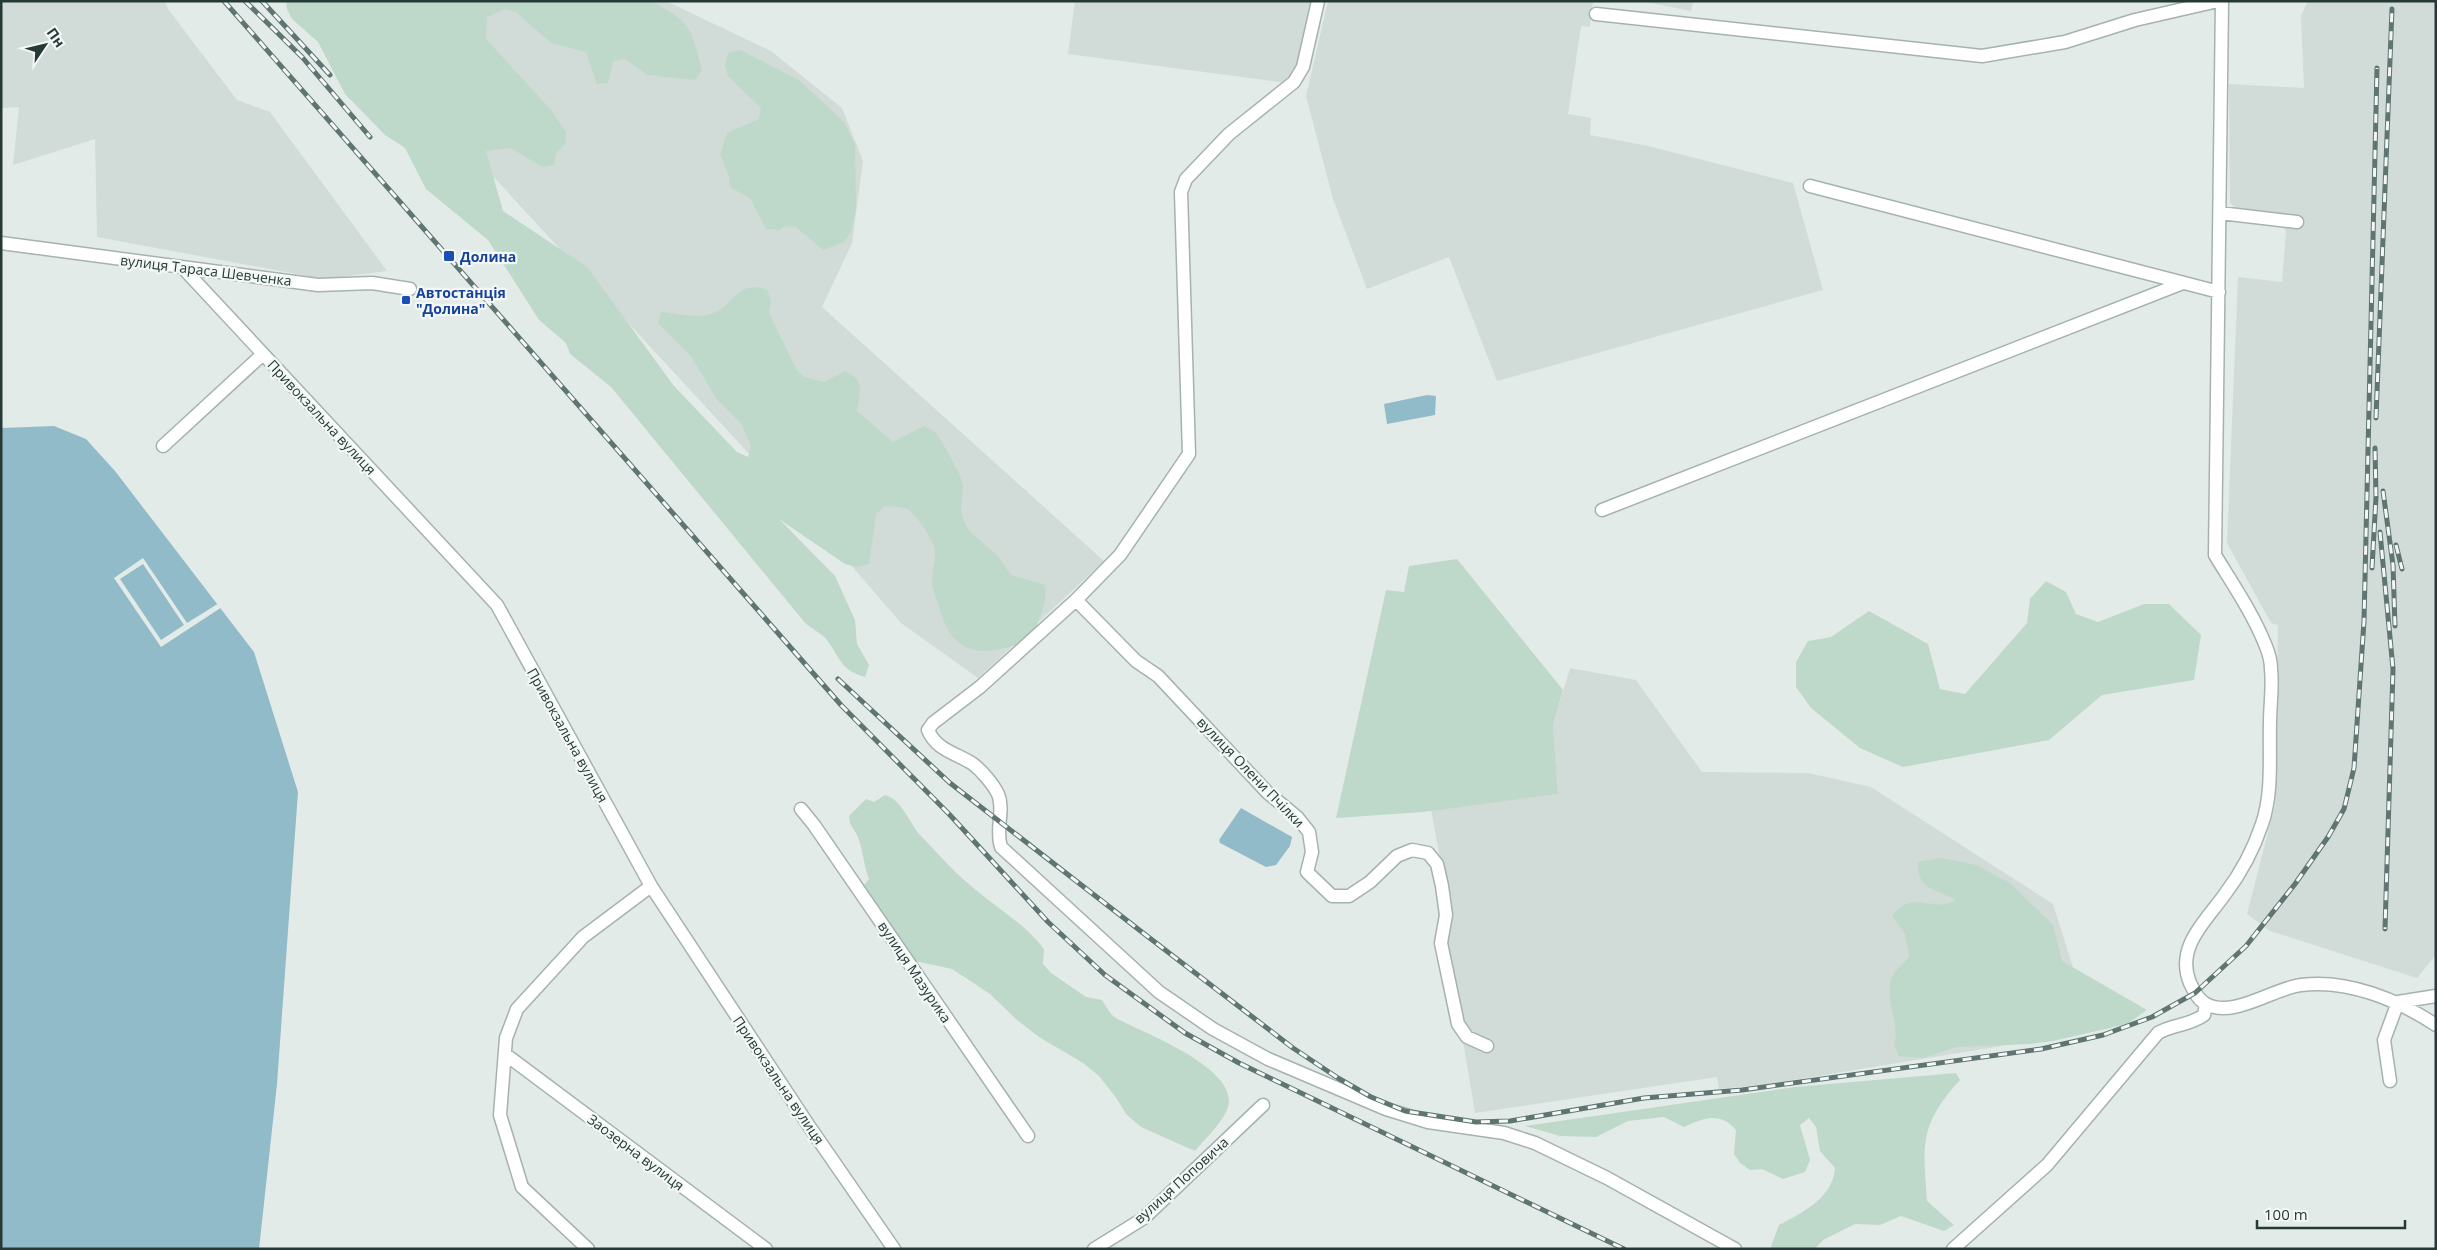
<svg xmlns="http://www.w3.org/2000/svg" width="2437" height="1250" font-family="'Open Sans',sans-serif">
  <rect width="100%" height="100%" fill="#e3ebe8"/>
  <path fill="#d1dbd7" d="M1,1H165L168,9L237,100L270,112L387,271L324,279L97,237L95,139L13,165L19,107L1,108Z
    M331,1H666L771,51L842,108L863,161L852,243L822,307L1104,561L978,678L901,623L837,549Z
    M1075,1H1312L1297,65L1288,83L1068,54Z
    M1328,1H1593L1590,27L1581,26L1568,114L1591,118L1590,135L1648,146L1793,183L1823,290L1497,381L1449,257L1367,289L1333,199L1306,96Z
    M1641,1H1693L1691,11Z
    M2308,1H2436V955L2417,978L2270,931L2247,914L2275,805L2278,625L2271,623L2227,543L2238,277L2282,282L2286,232L2283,226L2241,212L2230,203L2229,84L2304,88L2301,16Z
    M1570,668L1636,680L1702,772L1808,773L1871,787L2053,904L2093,1031L1769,1084L1719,1089L1717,1077L1475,1113L1446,940L1451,916L1431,810L1558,794L1553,725Z"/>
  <path fill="#bed9c9" d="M286,1H650C691,21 691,28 702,70L695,80L648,75L625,59L613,61L608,83L597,84L586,52L551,43L516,12L505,9L487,17L486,39L551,110L566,132L565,144L556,153L554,165L542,167L511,148L486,151L503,211L587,267L674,386L737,452L748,457L751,446L741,423L716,398L691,356L658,323L661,312C675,313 694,318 707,315C734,310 735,278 767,290L771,301L769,313L796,369L804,377L824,382L845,371C866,381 860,391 857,411L893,442L924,426L935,432L942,442L959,473L963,485L961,509L964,522L970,532L997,555L1011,575L1045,585C1047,600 1042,611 1037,625C1031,640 1020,645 1005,648C965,657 949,643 939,606C936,598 932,588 932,580C932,570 937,555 934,546C931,537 915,512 907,509C901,506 891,507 884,506L876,515L869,564L857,567L845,564L779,519L835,576L855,620L857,644L869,665L865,677C839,670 840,656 826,639C821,633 812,629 806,624L611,387L570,354L566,343L539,320L488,240L426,189L405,148L385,135L345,94L318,42L292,19L287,9Z
    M740,50L799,80L844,122L855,144L856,208L851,232L844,242L823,250L796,227L785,226L779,230L766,229L750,198L730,187L729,176L720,155L727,133L759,119L761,108L728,76L725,65L728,53Z
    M1457,559L1563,690L1553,725L1558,794L1423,812L1336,818L1386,590L1404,592L1409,566Z
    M2046,581L2066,592L2076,614L2098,622L2144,604H2169L2201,635L2194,680L2102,695L2049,740L1903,767L1860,748L1811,708L1796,687V662L1808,641L1831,637L1869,611L1928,644L1940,689L1965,694L2027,623L2030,599Z
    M885,795C903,800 909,824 922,837C940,856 957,875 977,891C1000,910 1026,925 1044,949L1043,964L1051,973L1086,997L1102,1000C1106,1006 1110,1015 1116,1018C1140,1032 1248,1070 1226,1112C1219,1126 1205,1139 1195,1151L1141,1127L1126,1114L1117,1099L1099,1076L1083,1063L1039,1037L1017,1020L990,994L969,980L952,969L915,961L860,890L869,879C863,864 863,848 857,835C853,827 849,826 849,816L866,799L874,802Z
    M1941,858L1976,865L2010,883L2053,925L2062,961L2147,1010L2127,1024L2053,1041L2029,1044L1956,1047L1923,1058L1899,1056L1894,1046C1901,1022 1882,996 1893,975C1896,969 1904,963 1909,957L1905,934L1892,916C1912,888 1932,914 1956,900C1936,888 1917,891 1918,862Z
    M1956,1073L1960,1080C1919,1125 1923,1144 1927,1201L1954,1225L1944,1231L1901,1216L1880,1225L1855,1224L1823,1240L1815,1249H1770L1779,1225C1802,1213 1833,1198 1835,1168L1820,1151L1816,1127L1809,1118L1800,1125L1810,1160L1805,1172L1783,1179L1762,1169L1750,1170L1740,1163L1734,1154L1736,1130C1720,1111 1704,1118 1684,1127L1664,1117L1628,1121L1596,1137L1560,1136L1525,1126L1795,1087Z"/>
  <path fill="#92bbc9" d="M1427,395L1436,396L1435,415L1387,424L1384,404Z
    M54,426L86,439L115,471L254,652L298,792L277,1084L259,1249H1V428Z
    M1241,808L1292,837L1290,846L1276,865L1266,867L1220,843L1219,840Z"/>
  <path fill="#e3ebe8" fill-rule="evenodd" d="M143,558L187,623L219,603L222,607L161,647L114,578ZM143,564L184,625L161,640L120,579Z"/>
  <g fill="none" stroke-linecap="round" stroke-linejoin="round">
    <defs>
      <path id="minor" d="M1318,1L1303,67L1294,82L1229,134L1186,179L1181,192L1189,454L1120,555L1076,600L980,687L933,723L928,730C936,750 956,753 973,764C982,771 993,784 998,794C1005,810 995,828 1001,847L1159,992L1213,1029L1268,1059L1386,1109L1428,1122L1504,1133L1535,1143L1607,1178L1735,1249
        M2222,1L2215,555C2232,583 2252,612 2265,644C2268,651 2271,661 2271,669C2273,687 2270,705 2270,722C2269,755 2273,793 2262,824C2254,848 2241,873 2225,894C2206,921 2175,947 2190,983C2194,991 2198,1000 2206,1004C2233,1019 2274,988 2301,985C2348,979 2398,1000 2436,1025
        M1596,14L1982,56L2065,42L2135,20L2218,1
        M1810,186L2219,292
        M2220,213L2297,222
        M1,243L318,285L372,283L410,289
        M183,268L497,605L651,886L809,1126L894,1249
        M163,446L263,354
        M1602,510L2183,283
        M1076,600L1136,661L1158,676L1268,793L1297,817L1309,832L1312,852L1307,872L1332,896H1349L1370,882L1397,856L1412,850L1428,853L1437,864L1442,886L1446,915L1441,943L1458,1024L1467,1037L1487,1046
        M801,809L814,825L1028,1136
        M505,1054L766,1249
        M2390,1081L2384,1040L2398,1002L2436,996
        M588,1249L522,1187L500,1115L506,1038L517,1009L583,937L651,886
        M1094,1249L1144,1218L1263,1105
        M1953,1249L2047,1165L2158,1033C2173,1024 2189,1026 2204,1015L2206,1004"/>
    </defs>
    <use href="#minor" stroke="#a6b2af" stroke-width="15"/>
    <use href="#minor" stroke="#fff" stroke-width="12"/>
    <defs>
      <path id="rail" d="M224,1L841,705L949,814L1048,922L1105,975L1185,1033L1239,1063L1624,1249
        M245,1L302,57L370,137
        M262,1L330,75
        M2376,418L2392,9
        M2383,491L2393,565L2395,626
        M2380,532L2393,669L2385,929
        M2396,545L2402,569
        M2372,568L2376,497L2375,448
        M838,679L950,783L1147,936L1293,1048L1338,1078L1371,1097L1405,1111L1476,1122L1510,1121L1644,1098L1742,1090L2041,1049L2103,1035L2152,1017L2195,993L2246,946L2295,884L2328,837L2344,809L2354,768L2364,621L2377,68"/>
    </defs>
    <use href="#rail" stroke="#5f7572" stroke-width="5"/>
    <use href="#rail" stroke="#f3f8f6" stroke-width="3" stroke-dasharray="9" stroke-linecap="butt"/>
  </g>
  <g fill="#1a4fb4" stroke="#f3f8f6" stroke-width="2">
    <rect x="443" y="250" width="12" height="12" rx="2.5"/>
    <rect x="401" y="295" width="10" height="10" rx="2.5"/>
  </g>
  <g text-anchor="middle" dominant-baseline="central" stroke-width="4.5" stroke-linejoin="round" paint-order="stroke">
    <g font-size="14" font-weight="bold" fill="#164399" stroke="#f3f8f6" text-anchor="start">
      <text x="460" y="256">Долина</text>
      <text x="416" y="292">Автостанція<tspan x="416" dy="16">"Долина"</tspan></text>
    </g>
    <g font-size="14" fill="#253a37" stroke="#f3f8f6">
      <text transform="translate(206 270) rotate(7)">вулиця Тараса Шевченка</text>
      <text transform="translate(322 417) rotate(47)">Привокзальна вулиця</text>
      <text transform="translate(568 735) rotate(61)">Привокзальна вулиця</text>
      <text transform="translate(1251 772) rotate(46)">вулиця Олени Пчілки</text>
      <text transform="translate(915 972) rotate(56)">вулиця Мазурика</text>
      <text transform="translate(779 1080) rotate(56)">Привокзальна вулиця</text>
      <text transform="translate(636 1152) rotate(37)">Заозерна вулиця</text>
      <text transform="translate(1181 1180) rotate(-42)">вулиця Поповича</text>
    </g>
  </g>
  <rect width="2437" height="1250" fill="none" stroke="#253a37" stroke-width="5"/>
  <g transform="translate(45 45) rotate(55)" stroke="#f3f8f6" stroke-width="4" paint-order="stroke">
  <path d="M0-4L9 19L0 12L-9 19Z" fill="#253a37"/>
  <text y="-8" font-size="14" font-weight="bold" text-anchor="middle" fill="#253a37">Пн</text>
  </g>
  <path d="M2257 1220v8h148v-8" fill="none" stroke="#253a37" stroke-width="2.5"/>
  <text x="2264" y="1220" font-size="15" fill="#253a37" stroke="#f3f8f6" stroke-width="4" paint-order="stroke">100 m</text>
</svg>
